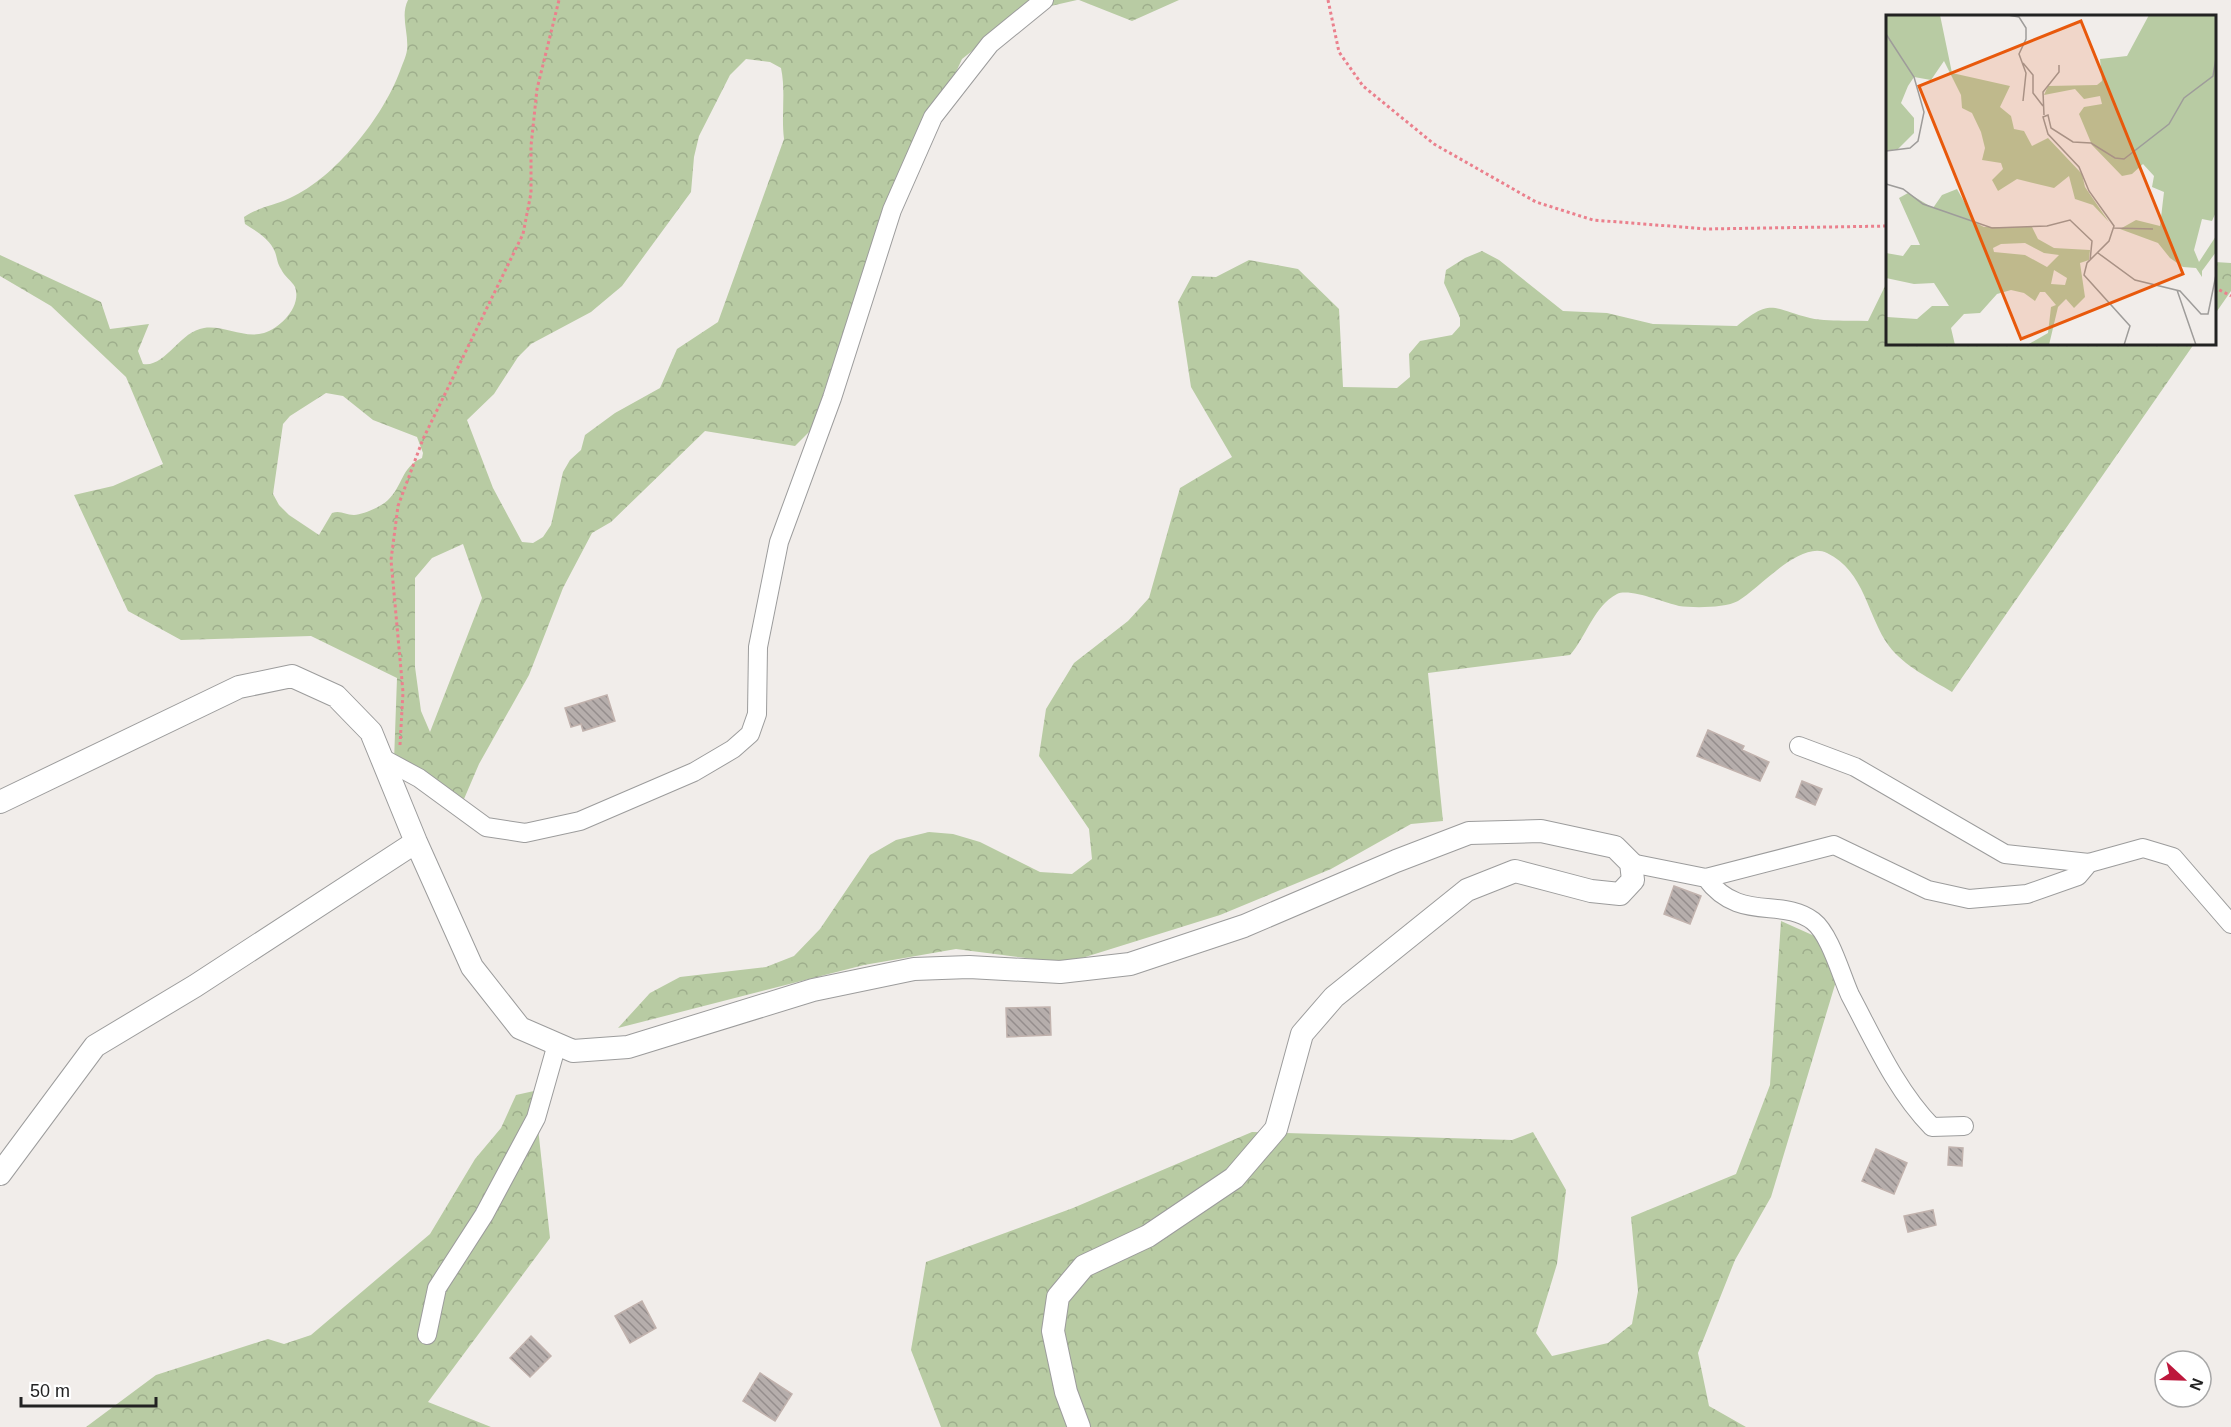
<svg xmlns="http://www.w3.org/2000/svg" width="2231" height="1427" font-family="Helvetica,sans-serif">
  <defs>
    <pattern id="forest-crowns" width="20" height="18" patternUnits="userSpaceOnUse" patternTransform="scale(1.5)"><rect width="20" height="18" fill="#b8cba3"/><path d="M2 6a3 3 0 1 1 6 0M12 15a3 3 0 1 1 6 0" fill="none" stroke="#9eae8c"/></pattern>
    <pattern id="building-back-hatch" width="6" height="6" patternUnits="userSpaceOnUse" patternTransform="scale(1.5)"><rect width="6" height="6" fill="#b6aeac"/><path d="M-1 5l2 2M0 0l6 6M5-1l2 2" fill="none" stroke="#948d8c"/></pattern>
  </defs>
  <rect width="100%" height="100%" fill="#f1edea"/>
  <path fill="url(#forest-crowns)" fill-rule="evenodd" d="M408,0H1077L1020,13L962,59L865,271L824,391L817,424L795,446L705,431L611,522L592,533L563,588L529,675L479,764L464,799L394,761L397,678L311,636L181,640L128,611L74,495L113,486L163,464L126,377L51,306L0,276V255L101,302L110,329L149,324L138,351L143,364C165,368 180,331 204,328C224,325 244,339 264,333C281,328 302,306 295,287C292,281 284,276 281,269C277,263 277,257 275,252C270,239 256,231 245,224L244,217C261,206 273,206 290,198C335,178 383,117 400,71C402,65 406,57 407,50C409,33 400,16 408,0ZM746,59L770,62L781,68C786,92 781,115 784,139L718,322L677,349L660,388L615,413L585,435L581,450L570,460L563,472L551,525L543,537L533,543L522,542L493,488L467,420L494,394L518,357L531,344L591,312L622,286L691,192L694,157L699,136L730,75ZM326,393L343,396L373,420L417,437L423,453L422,458C401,467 403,486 388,500C381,507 364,514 354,515C345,515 341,510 332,513L319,535L289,515L279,505L273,494L283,424L290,416ZM463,544L482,598L430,732L421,711L415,667V578L432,558Z
    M1079,0H1179L1132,21Z
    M1482,251L1499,260L1563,311L1607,313L1653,324L1737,326C1772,297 1772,309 1810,318C1828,322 1849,320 1868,321L1887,282L1888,344H2194L1952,692C1931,679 1904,666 1889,646C1867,616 1865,571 1827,553C1800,540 1759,589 1738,601C1725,608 1694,608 1679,606C1665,603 1630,588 1617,594C1594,606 1586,637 1570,655L1428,673L1443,821L1411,824L1331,869L1220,915L1066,963L956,949L864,965L618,1028L650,993L680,977L766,967L794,956L820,929L870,855L896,840L929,832L953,834L980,842L1040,872L1072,874L1092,859L1089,829L1039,756L1046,709L1074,663L1128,621L1149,598L1180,488L1232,457L1191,387L1178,302L1192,276L1216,277L1249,260L1298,269L1339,309L1343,387L1397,388L1410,377L1409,354L1420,341L1452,335L1460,326V318L1444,283L1446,270L1465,258Z
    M2215,262L2231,263V291L2215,314Z
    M1781,921L1819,938L1837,978L1771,1197L1735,1260L1698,1353L1709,1406L1746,1427H941L911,1350L926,1262L1073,1208L1252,1132L1512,1140L1533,1132L1566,1190L1557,1264L1536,1333L1552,1356L1608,1343L1632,1324L1638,1291L1631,1217L1736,1174L1770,1085Z
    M534,1091L550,1238L428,1402L491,1427H86L156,1375L268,1339L284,1344L311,1335L430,1234L475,1159L501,1128L516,1095Z"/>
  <path fill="url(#building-back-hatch)" stroke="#c1b2ad" stroke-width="1.5" d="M607,695L615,721L583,731L581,724L571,727L565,708Z
    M1708,730L1744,746L1742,750L1769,762L1760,781L1697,756Z
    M1802,781L1822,789L1815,805L1796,797Z
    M1674,886L1701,896L1690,924L1664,914Z
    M1050,1007L1051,1035L1007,1037L1006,1008Z
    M1949,1147L1963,1148L1962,1166L1948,1165Z
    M1876,1149L1907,1163L1894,1194L1862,1181Z
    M1933,1210L1936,1225L1908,1232L1904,1216Z
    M642,1301L656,1328L630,1343L615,1316Z
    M531,1336L551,1356L530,1377L510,1358Z
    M760,1373L792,1394L775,1421L743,1401Z"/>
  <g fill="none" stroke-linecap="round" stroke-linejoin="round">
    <defs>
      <path id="minor" d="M1799,746L1855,767L2005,854L2089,863L2143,848L2173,857L2231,924
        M382,758L419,778L486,827L525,833L580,821L694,772L733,749L750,734L757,714L758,647L779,542L832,398L892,210L933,117L990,44L1044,0
        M1631,863L1706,878L1834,845L1928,890L1969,899L2027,894L2078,876L2089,863
        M1706,878C1739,923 1782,897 1813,921C1830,934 1841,975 1850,995C1874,1040 1896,1090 1932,1127L1964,1126
        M427,1335L437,1288L484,1215L536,1118L557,1044"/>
      <path id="tertiary" d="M0,802L239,687L292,676L336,696L371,732L416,842L472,967L520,1028L573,1051L628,1047L813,990L914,969L969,967L1060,972L1130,964L1244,926L1396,861L1469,833L1541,831L1615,847L1631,863L1633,880L1620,894L1591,891L1515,871L1467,890L1334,997L1302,1034L1276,1129L1234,1178L1148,1236L1084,1266L1058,1297L1053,1331L1066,1392L1079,1427
        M0,1174L95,1046L195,986L416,842"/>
    </defs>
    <use href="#minor" stroke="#9c9c9c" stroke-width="20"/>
    <use href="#tertiary" stroke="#9c9c9c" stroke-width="24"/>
    <path stroke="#eb808d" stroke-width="3" stroke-dasharray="3 3" stroke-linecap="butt" d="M1328,0L1339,52L1363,86L1434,144L1536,202L1593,220L1707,229L1888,226
      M2214,287L2231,296
      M400,745L403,692L391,560L398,506L423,439L523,234L531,193V146L537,89L559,0"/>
    <use href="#minor" stroke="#fff" stroke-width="18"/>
    <use href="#tertiary" stroke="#fff" stroke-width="22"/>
  </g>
  <g transform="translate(1886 15)">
    <rect width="330" height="330" fill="#f1edea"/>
    <path d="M0,0H54L66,58L124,71L114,92L125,101L128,114L138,116L146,131L162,123L196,159L199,172L223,207L207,190L189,184L183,161L168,173L131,164L112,176L106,165L117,154L115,148L96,145L99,133L95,117L86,98L76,93L75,80L58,46L45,65L28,62L22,71L15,88L28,103V118L12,134L0,136ZM263,0H330V197L326,206L316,204L308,235L313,247L330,221V237L316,256V262L310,253L297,252L284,243L272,228L234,214L250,205L274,211L278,177L266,172L268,161L257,149L246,159L236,161L206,130L193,99L198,92L216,89L214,81L198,84L189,74L158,80L162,71L211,70L216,66L214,44L241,41ZM71,174L90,208L98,212H146L152,224L168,233L204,235L203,245L194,248L199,282L188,293L180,284L172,292L163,330H141L162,318L165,292L170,290L159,277H154L149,286L138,278L125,275L111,279L94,298L78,299L65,313L69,330H0V297L1,302L31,304L46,291H63L48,268L28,269L0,263V238L17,241L25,230H34L13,183L22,178L47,193L56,180ZM139,228L158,238L173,240L161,252L139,240L108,237L107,233L115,229ZM168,255L181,263L179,270L165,269Z" fill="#b8cba3" fill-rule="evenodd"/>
    <path fill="none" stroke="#9e9c9a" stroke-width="1.5" d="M122,0L133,2L140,13V24L133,39L140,58L137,86M0,19L28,62L38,97L32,126L24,133L0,136M137,48L147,60V78L157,91M158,100L157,77L173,57V50M0,169L17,174L37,189L106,213L161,211L184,205L206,226L204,246M228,213L267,214M212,238L249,265L294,276L315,299H322L330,260M291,275L310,330M238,330L244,311L198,260L201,248L223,226L228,211L203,176L193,152L162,119L157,102L162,100L165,113L187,127L205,128L229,143L238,144L283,109L298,83L327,61L330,43"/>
    <path fill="#e8590c" fill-opacity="0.15" stroke="#e8590c" stroke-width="3" d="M195,6L297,259L135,324L33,71Z"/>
    <rect width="330" height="330" fill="none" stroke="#222" stroke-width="3"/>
  </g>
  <g transform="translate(2183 1379) rotate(112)"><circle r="28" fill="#ffffff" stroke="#a7a7a7" stroke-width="1.5"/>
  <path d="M0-4.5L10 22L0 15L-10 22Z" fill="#bd173c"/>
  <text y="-9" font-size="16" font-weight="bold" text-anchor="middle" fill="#222222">N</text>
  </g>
  <path d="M21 1397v9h135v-9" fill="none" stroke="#222222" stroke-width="3"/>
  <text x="30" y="1397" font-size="18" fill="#222222" stroke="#ffffff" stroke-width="4.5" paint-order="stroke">50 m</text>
</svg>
